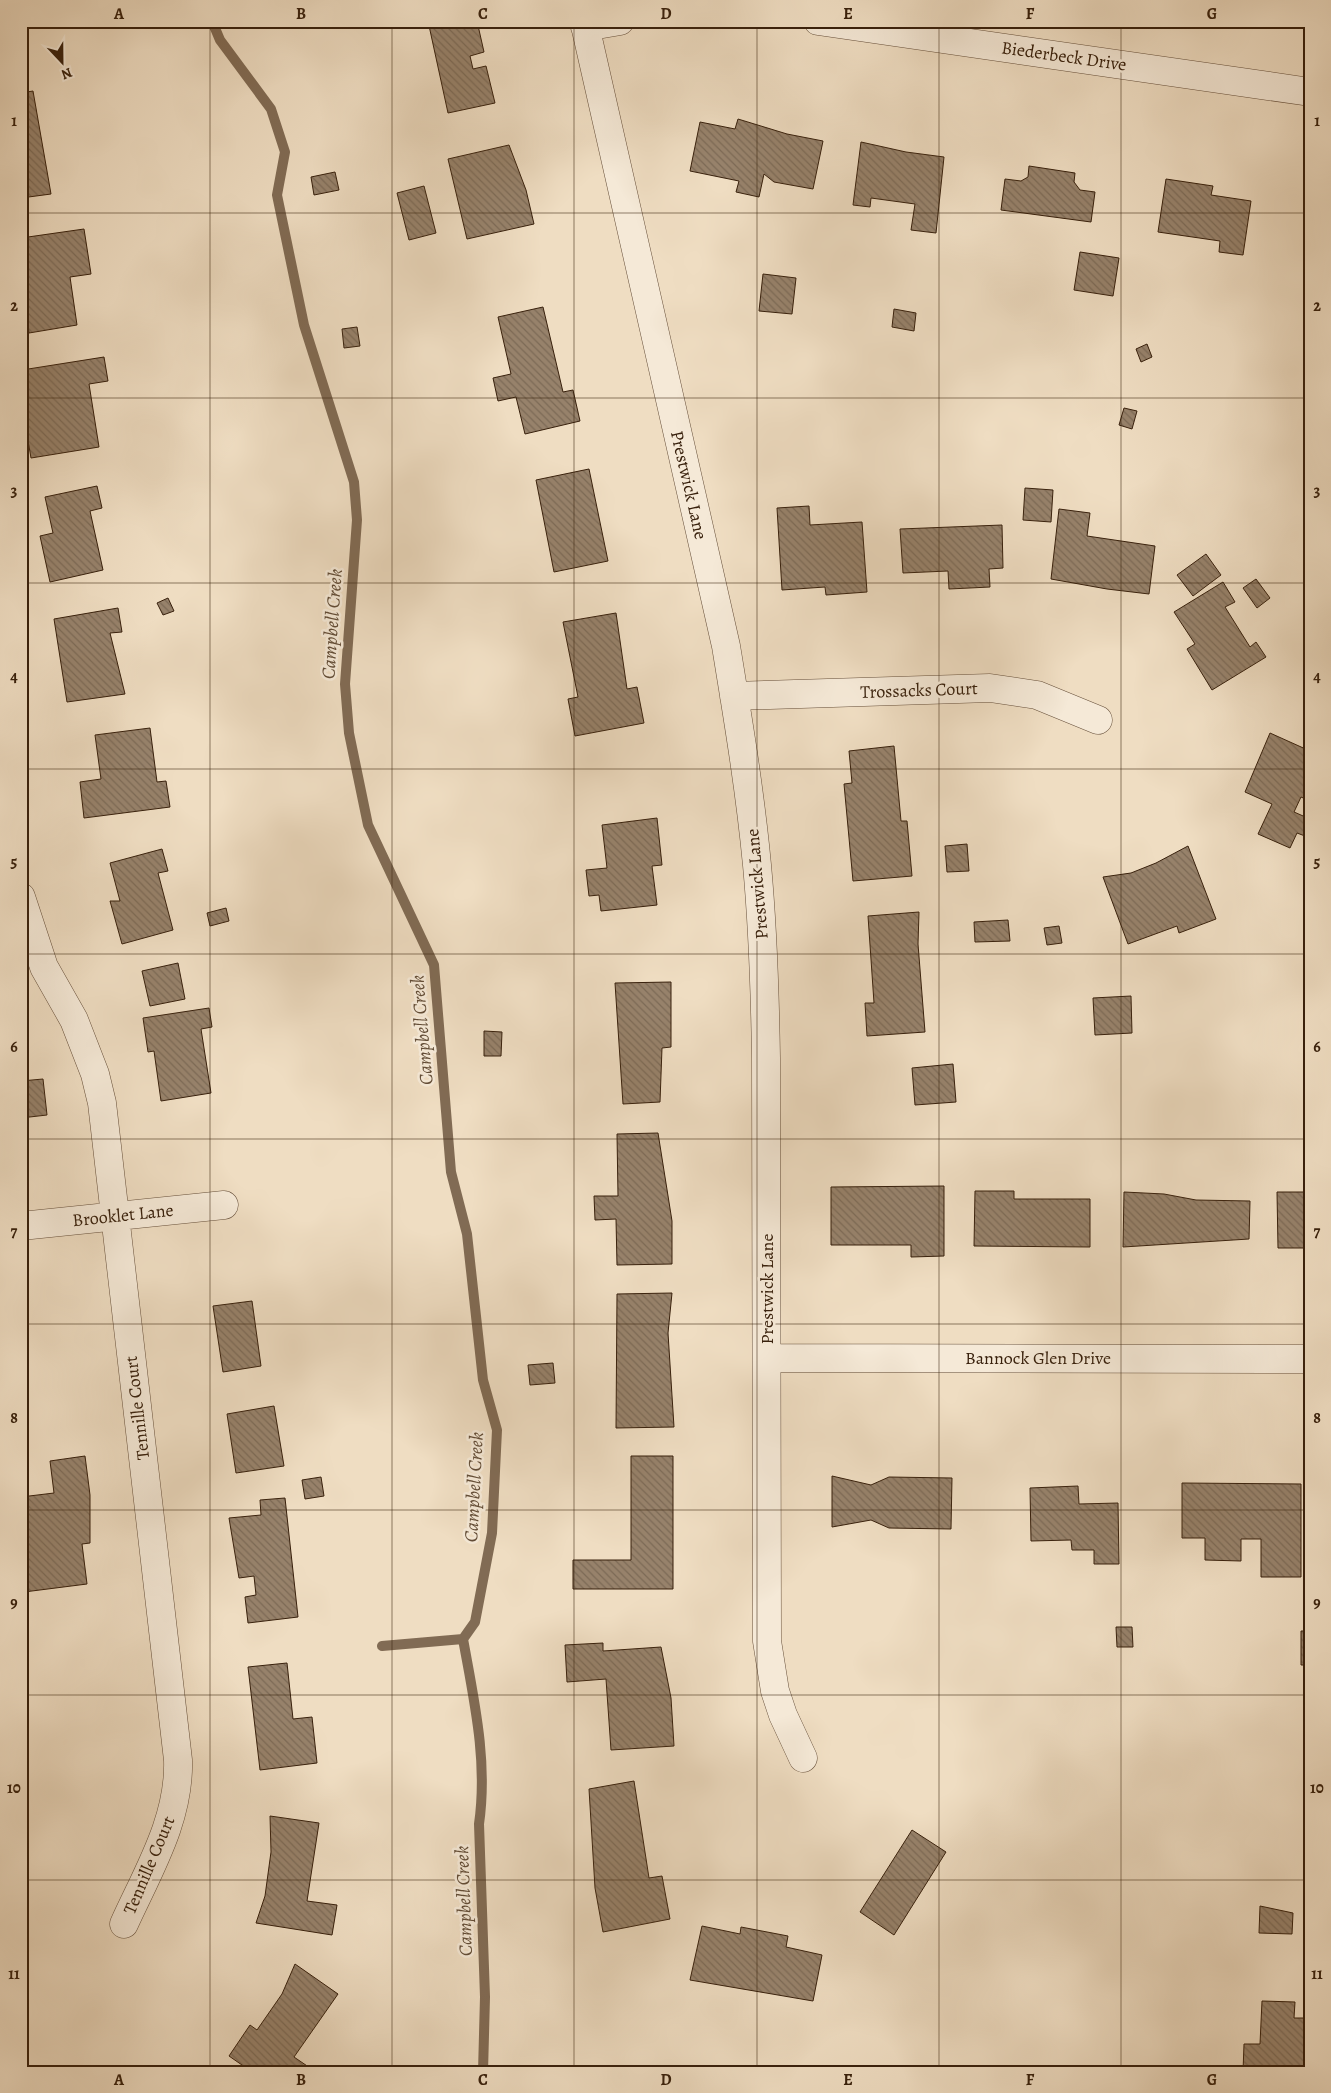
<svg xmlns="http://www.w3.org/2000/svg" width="1331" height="2093" font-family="Alegreya,serif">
  <defs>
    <pattern id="building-back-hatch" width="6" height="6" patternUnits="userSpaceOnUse" patternTransform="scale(1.25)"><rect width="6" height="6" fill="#97826b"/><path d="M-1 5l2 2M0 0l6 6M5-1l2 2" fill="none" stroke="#7c6a56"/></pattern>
  </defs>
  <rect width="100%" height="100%" fill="#efddc2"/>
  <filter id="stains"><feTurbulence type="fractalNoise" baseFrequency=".004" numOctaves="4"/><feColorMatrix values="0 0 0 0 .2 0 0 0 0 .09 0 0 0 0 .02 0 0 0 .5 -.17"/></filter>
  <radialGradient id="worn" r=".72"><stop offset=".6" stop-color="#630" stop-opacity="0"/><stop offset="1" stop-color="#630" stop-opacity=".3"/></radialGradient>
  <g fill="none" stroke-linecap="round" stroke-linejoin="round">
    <path stroke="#816b54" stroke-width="10" d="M212,21L220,40L271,109L285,152L277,195L304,325L354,482L357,520L345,684L349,733L368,825L434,965L451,1172L467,1234L483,1380L497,1430L492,1533L475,1622L463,1639C474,1700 488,1761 479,1824L485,1997L483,2072
      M382,1646L463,1639"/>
  </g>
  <path fill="url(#building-back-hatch)" stroke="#38200c" d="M428,21H477L484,52L470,56L473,69L486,66L495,103L448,113Z
    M33,91L51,194L21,198V93Z
    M738,119L787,134L823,141L813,189L774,182L764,174L759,197L736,192L739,181L690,171L700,122L735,129Z
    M861,142L906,152L944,157L936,233L911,230L915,204L871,198L870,207L853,205Z
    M509,145L526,190L534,224L467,239L448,159Z
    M1029,166L1075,173L1074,182L1080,190L1095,192L1091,222L1001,210L1005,179L1021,181L1028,177Z
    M335,172L339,190L314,195L311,177Z
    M1166,179L1213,186L1211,195L1251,201L1243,255L1219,252L1220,241L1158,232Z
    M424,186L436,233L409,240L397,193Z
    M84,229L91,274L70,277L77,325L29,333L24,301H21V238Z
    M1080,252L1119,258L1113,296L1074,290Z
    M763,274L796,278L792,314L759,311Z
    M543,307L563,392L573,390L580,421L525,434L516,397L498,401L493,378L511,374L498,317Z
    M894,309L916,313L914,331L892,327Z
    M357,327L360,346L344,348L342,329Z
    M1147,344L1152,357L1141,362L1136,349Z
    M104,357L108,381L89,384L99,447L31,458L25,423L22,370Z
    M1124,408L1137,411L1132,429L1119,425Z
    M589,469L608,561L554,572L536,480Z
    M97,486L102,508L90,511L103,570L50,582L40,536L53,533L45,497Z
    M1025,488L1053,490L1051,522L1023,520Z
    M809,506L810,525L862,522L867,592L826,595L825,587L782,590L777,508Z
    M1059,509L1090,513L1087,536L1155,546L1149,594L1107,589L1051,579Z
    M1002,525L1003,568L989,569L990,587L949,589L948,571L903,573L900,529Z
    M1206,554L1221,575L1193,596L1177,575Z
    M1256,579L1270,598L1257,608L1243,588Z
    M1223,582L1235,602L1225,607L1250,647L1256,642L1266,657L1212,690L1187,649L1195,644L1174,612Z
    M168,598L174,611L163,615L157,603Z
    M118,608L122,632L110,633L125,694L67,702L54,619Z
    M616,613L627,689L637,687L644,723L575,736L568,699L578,697L563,622Z
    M150,728L157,782L166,781L170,807L84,818L80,782L101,779L95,735Z
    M1270,733L1310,751V769L1307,774L1310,775V801L1301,797L1294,812L1310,819V824L1305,836L1297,833L1290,848L1258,834L1272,804L1245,792Z
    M894,746L901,821H907L912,876L853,881L844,784L852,783L849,751Z
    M657,818L662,865L652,866L657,905L601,911L599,895L589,896L586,870L607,868L602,825Z
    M967,844L969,871L947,872L945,846Z
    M1188,846L1216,919L1179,933L1177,926L1128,944L1103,877L1131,873L1156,863Z
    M162,849L168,871L158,873L173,930L122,944L110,901H120L110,863Z
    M226,908L229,921L210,926L207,913Z
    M919,912L918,944L925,1032L867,1036L865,1003H874L868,916Z
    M1008,920L1010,941L975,942L974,922Z
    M1059,926L1062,943L1047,945L1044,928Z
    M178,963L185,999L150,1006L142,971Z
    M671,982V1047L662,1048L660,1102L623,1104L615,983Z
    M1131,996L1132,1033L1095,1035L1093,998Z
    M209,1008L212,1027L201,1029L211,1093L161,1101L154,1051L148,1052L143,1018Z
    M484,1031L502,1032L501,1056H484Z
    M953,1064L956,1102L915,1105L912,1068Z
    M43,1079L47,1115L21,1118V1081Z
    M658,1133L672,1221V1264L617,1265L616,1219L595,1220L594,1196H618L617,1134Z
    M944,1186V1256L911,1257V1245H831V1187Z
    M975,1191H1014V1199H1090V1247L974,1246Z
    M1124,1192L1164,1194L1196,1200L1250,1201L1249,1239L1123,1247Z
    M1277,1192H1310V1248H1278Z
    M672,1293L668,1333L674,1427L616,1428L617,1294Z
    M252,1301L261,1366L223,1372L213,1306Z
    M553,1363L555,1383L530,1385L528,1365Z
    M274,1406L284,1466L236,1473L227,1414Z
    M85,1456L90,1495V1543L82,1544L87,1584L24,1592L21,1569V1497L54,1493L50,1461Z
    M631,1456H673V1589H573V1560H631Z
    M832,1476L871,1485L889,1477L952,1478L951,1529L889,1528L871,1520L832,1527Z
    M321,1477L324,1496L305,1499L302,1480Z
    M1182,1483L1301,1484V1577H1261V1539H1241V1561L1205,1560V1538H1182Z
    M1078,1486L1079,1504L1118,1503L1119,1564H1094V1550H1072L1071,1540L1031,1541L1030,1488Z
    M285,1498L298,1617L248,1623L245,1597L256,1595L254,1576L239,1578L229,1518L261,1515L260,1500Z
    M1116,1627H1132L1133,1647H1117Z
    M1301,1631H1310V1665H1301Z
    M603,1643V1651L661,1647L671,1698L674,1746L611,1750L606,1679L567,1682L565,1645Z
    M287,1663L293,1719L312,1717L317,1763L260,1770L248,1667Z
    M634,1781L649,1878L662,1876L670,1919L603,1932L595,1888L589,1789Z
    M270,1816L319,1823L307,1901L337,1905L332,1935L256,1923L265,1896L271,1852Z
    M912,1830L946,1852L894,1935L860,1912Z
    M1260,1906L1293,1913L1292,1934L1259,1933Z
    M702,1926L740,1934L741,1927L788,1936L786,1947L822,1955L813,2001L690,1980Z
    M295,1964L338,1994L294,2057L316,2072H252L229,2056L250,2025L257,2030L282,1994Z
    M1262,2001L1295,2002L1294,2018H1310V2072H1243L1244,2044H1260Z"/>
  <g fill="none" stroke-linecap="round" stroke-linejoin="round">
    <defs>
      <path id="minor" d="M584,21L726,646C738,719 750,791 757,865C763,929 765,994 766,1058L767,1641L775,1691L783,1715L803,1758
        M818,21L1310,92
        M585,27L620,21
        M734,696L990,688L1037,695L1098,720
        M21,897L44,967L74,1020L95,1074L102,1103L178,1760C180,1819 148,1871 124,1924
        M21,1226L224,1205
        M767,1358L1310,1359"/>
    </defs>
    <use href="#minor" stroke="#664f3a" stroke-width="29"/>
    <use href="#minor" stroke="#f5e9d7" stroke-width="28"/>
  </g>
  <path fill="none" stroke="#38200c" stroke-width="1" stroke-opacity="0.55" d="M210,21V2072M392,21V2072M574,21V2072M757,21V2072M939,21V2072M1121,21V2072M21,213H1310M21,398H1310M21,583H1310M21,769H1310M21,954H1310M21,1139H1310M21,1324H1310M21,1510H1310M21,1695H1310M21,1880H1310"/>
  <g text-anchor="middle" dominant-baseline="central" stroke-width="5" stroke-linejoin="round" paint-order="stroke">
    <g font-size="18" fill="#38200c" stroke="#f5e9d7">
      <text transform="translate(1064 56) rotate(8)">Biederbeck Drive</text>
      <text transform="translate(689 485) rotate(77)">Prestwick Lane</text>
      <text transform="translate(919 690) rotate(-2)">Trossacks Court</text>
      <text transform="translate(757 884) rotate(-95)">Prestwick Lane</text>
      <text transform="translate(123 1215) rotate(-6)">Brooklet Lane</text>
      <text transform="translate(767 1289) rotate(-90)">Prestwick Lane</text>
      <text x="1038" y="1358">Bannock Glen Drive</text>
      <text transform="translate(137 1408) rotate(-97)">Tennille Court</text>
      <text transform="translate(149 1865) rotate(-67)">Tennille Court</text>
    </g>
    <g font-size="19" font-style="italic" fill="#624c36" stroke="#f5e9d7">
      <text transform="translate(332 624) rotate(-86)">Campbell Creek</text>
      <text transform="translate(422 1030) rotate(-95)">Campbell Creek</text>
      <text transform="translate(474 1487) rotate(-87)">Campbell Creek</text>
      <text transform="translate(464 1901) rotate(-92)">Campbell Creek</text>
    </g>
  </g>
  <rect width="1331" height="2093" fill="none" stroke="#efddc2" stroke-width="55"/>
  <g transform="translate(62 62) rotate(158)" stroke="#f5e9d7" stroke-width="4" paint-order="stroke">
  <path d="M0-4L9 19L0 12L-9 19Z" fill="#38200c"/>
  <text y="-8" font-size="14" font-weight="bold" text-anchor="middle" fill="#38200c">N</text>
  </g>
  <rect x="28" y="28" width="1276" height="2038" fill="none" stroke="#38200c" stroke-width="2"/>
  <g font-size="16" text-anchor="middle" font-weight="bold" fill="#38200c">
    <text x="119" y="19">A</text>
    <text x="301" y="19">B</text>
    <text x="483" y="19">C</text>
    <text x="666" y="19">D</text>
    <text x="848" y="19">E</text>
    <text x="1030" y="19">F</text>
    <text x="1212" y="19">G</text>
    <text x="14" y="126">1</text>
    <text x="1317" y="126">1</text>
    <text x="14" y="311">2</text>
    <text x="1317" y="311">2</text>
    <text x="14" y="496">3</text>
    <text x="1317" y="496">3</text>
    <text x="14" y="682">4</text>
    <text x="1317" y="682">4</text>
    <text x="14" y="867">5</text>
    <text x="1317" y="867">5</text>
    <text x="14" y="1052">6</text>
    <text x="1317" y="1052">6</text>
    <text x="14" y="1237">7</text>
    <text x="1317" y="1237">7</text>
    <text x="14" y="1423">8</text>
    <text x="1317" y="1423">8</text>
    <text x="14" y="1608">9</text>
    <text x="1317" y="1608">9</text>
    <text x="14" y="1793">10</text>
    <text x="1317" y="1793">10</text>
    <text x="14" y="1979">11</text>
    <text x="1317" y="1979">11</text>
    <text x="119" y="2085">A</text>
    <text x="301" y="2085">B</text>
    <text x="483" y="2085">C</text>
    <text x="666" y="2085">D</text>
    <text x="848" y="2085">E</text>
    <text x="1030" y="2085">F</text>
    <text x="1212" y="2085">G</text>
  </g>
  <rect width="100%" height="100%" filter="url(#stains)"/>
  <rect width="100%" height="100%" fill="url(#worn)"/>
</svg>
